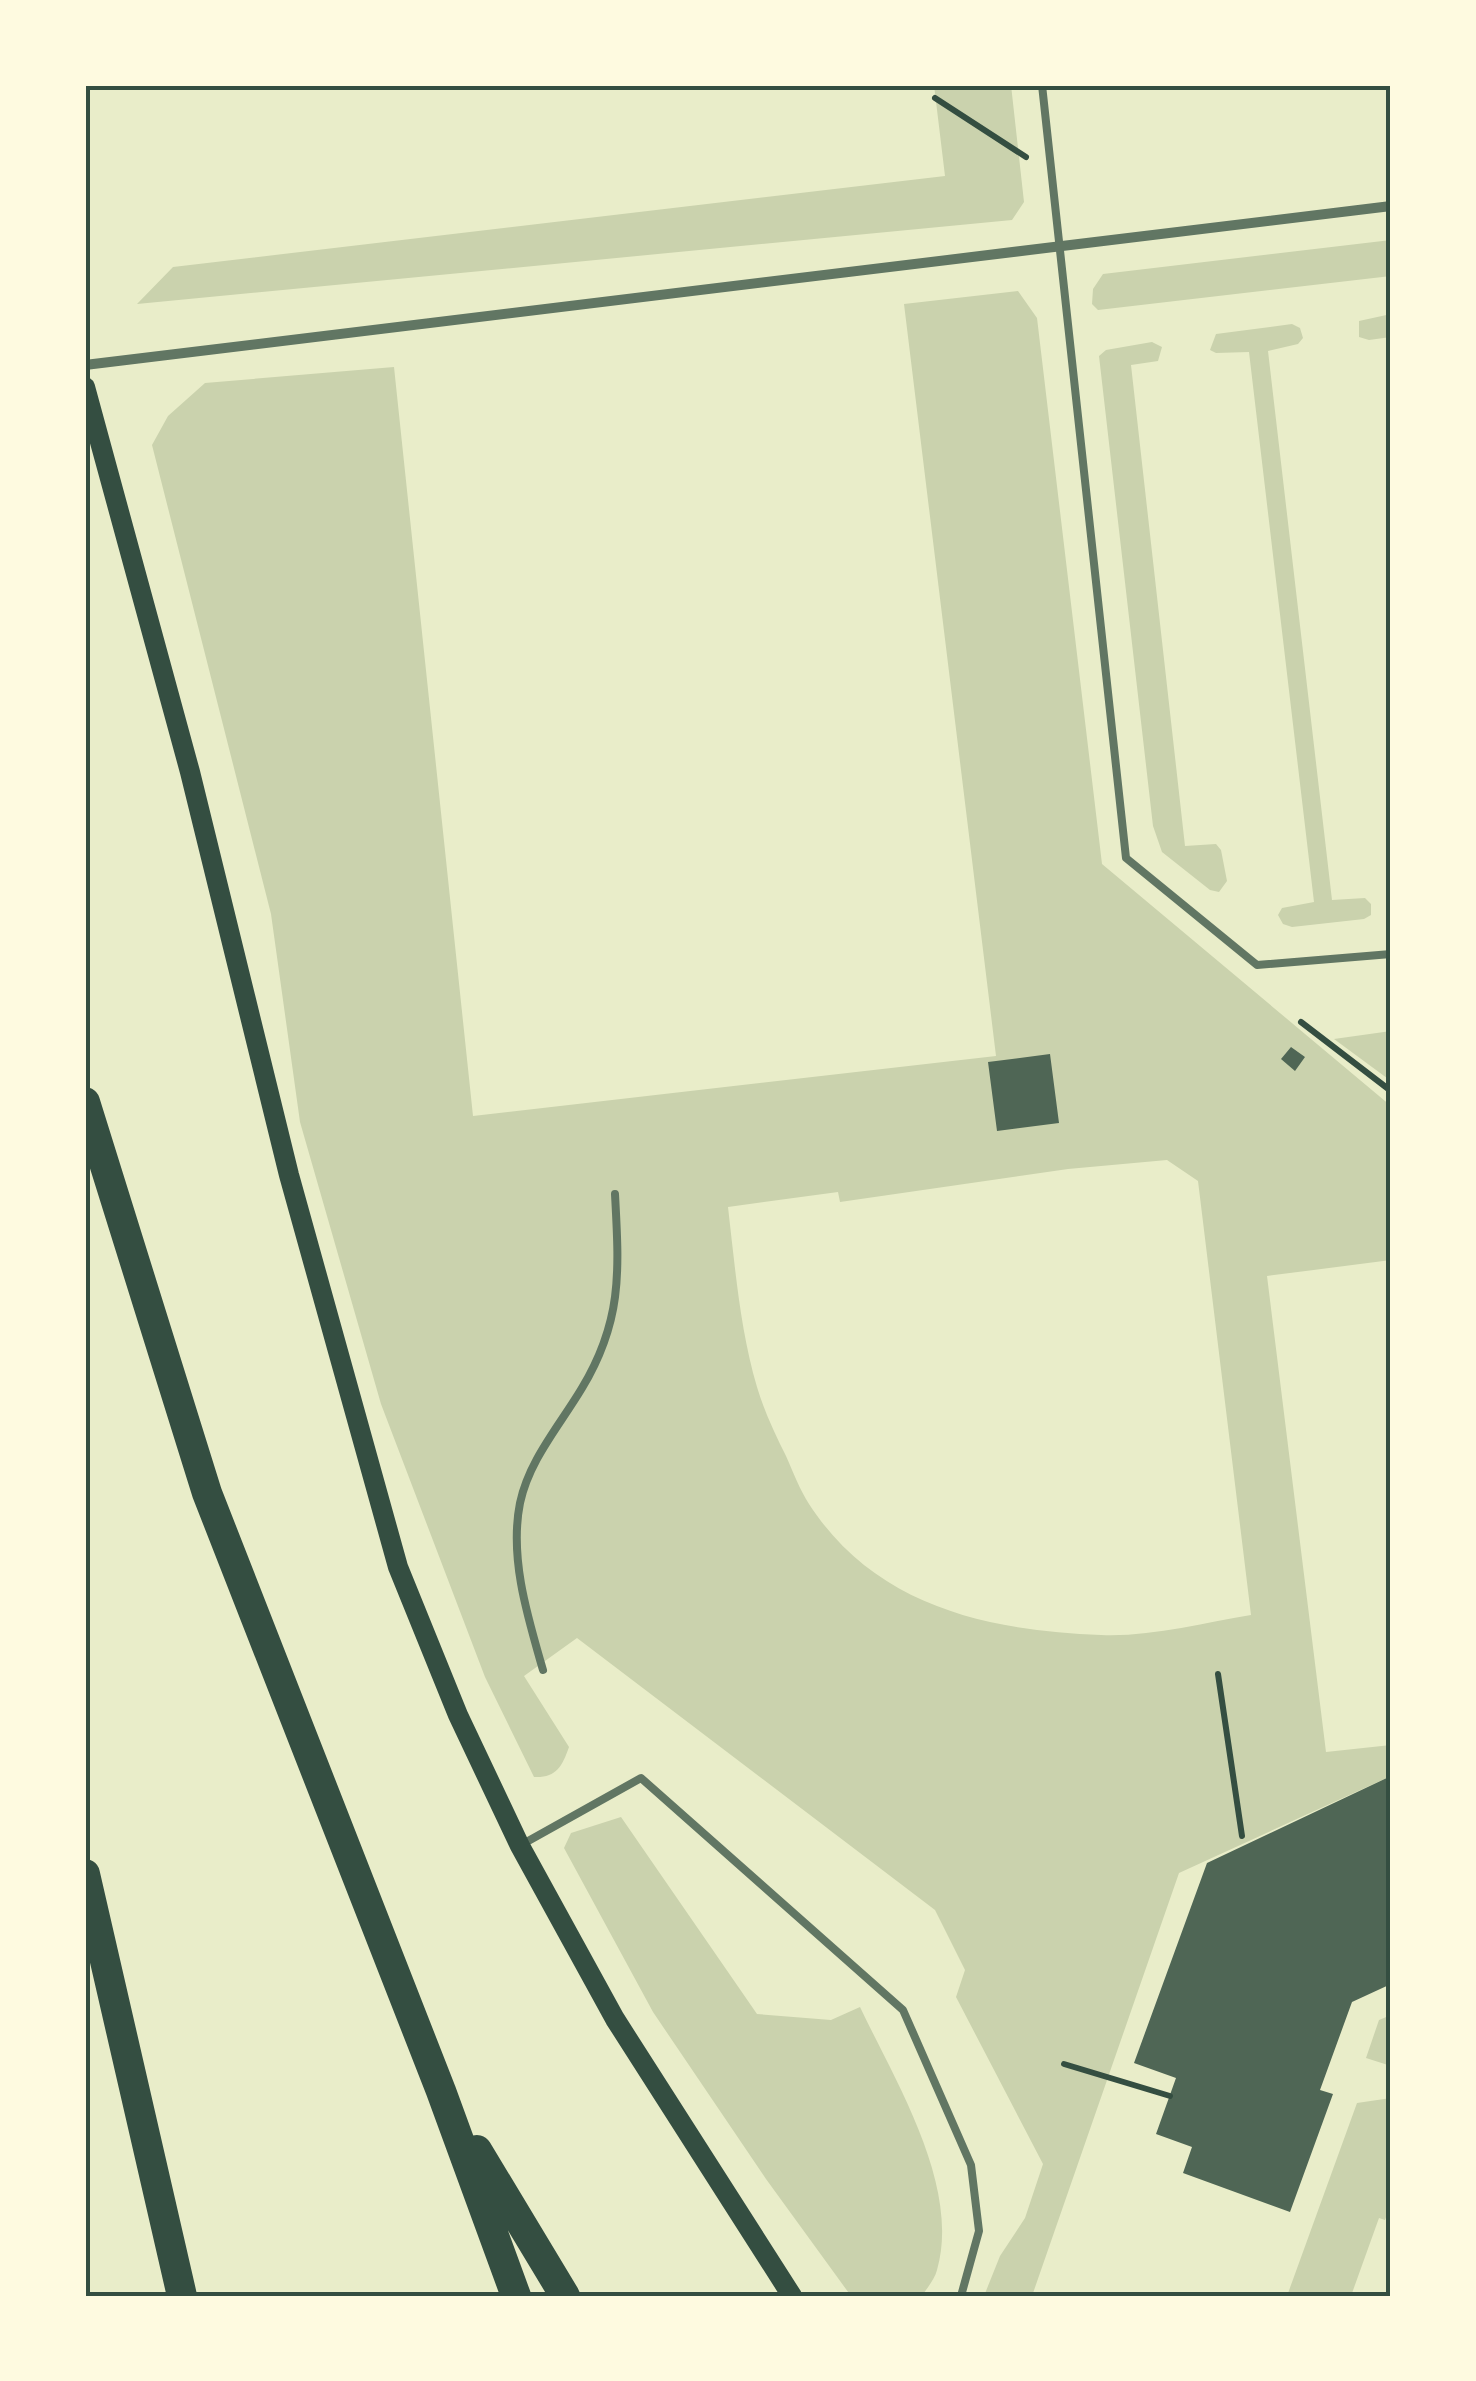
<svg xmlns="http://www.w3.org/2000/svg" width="1476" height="2381" font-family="'Sofia Sans Condensed',sans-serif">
  <rect width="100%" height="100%" fill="#e9edc9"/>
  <path fill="#cad2ad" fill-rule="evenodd" d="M934,85H1011L1024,202L1012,220L137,304L173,267L945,176Z
    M1391,240V276L1098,310L1092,304L1093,289L1103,274Z
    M1018,291L1037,318L1102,864L1391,1106V1260L1267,1276L1326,1752L1391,1745V1776L1179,1873L1032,2296H984L1000,2256L1025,2218L1043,2164L956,1997L965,1970L935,1910L577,1638L524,1676L569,1747C562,1767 556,1778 534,1777L485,1677L381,1404L300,1122L271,914L152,445L168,416L205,383L394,367L473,1116L996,1056L904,304ZM1167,1160L1198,1181L1251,1615C1202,1623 1151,1637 1101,1635C988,1631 875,1606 809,1504C800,1490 793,1472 786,1456C775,1434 764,1411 757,1387C740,1329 735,1267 728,1207L838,1192L840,1202L1068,1169Z
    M1391,314V337L1369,340L1359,337V321Z
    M1292,324L1300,328L1303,338L1298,344L1268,351L1332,900L1365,898L1371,904V915L1364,919L1292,927L1283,924L1278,915L1282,908L1314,902L1249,352L1216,353L1210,350L1216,334Z
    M1152,342L1162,347L1158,361L1131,365L1185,846L1216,844L1221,850L1227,881L1219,892L1210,890L1162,852L1153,826L1099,356L1106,350Z
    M1391,1031V1081L1334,1039Z
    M621,1817L757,2014L831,2020L860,2007C895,2081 961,2186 937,2270C935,2279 927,2288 922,2296H851L766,2179L653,2012L564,1848L571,1833Z
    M1391,2015V2066L1366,2058L1379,2020Z
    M1391,2098V2204L1385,2220L1379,2218L1351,2296H1287L1357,2103Z"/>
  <path fill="#4f6655" d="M1291,1047L1305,1057L1295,1071L1281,1059Z
    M1050,1054L1059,1123L997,1131L988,1062Z
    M1391,1776V1984L1352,2002L1320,2090L1333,2094L1290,2212L1183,2173L1192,2147L1156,2134L1176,2078L1134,2063L1207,1863Z"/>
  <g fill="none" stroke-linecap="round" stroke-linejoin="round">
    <path stroke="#344e41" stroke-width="6" d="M935,98L1026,157
      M1301,1022L1391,1091
      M1218,1674L1242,1836
      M1064,2064L1170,2096"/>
    <path stroke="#617663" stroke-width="8" d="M1042,85L1126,858L1257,965L1391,954
      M543,1670C528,1618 509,1558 520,1503C529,1460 560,1425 582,1388C623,1320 619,1270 615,1194
      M521,1845L641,1778L903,2010L971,2165L979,2231L961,2296"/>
    <path stroke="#617663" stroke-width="10" d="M85,365L1391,206"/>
    <path stroke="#344e41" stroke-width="20" d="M85,387L190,772L289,1175L398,1567L458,1715L520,1846L615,2019L792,2296"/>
    <path stroke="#344e41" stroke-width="30" d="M85,1102L207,1493L441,2091L516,2296
      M85,1874L182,2296
      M477,2150L565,2296"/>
  </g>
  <rect width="1476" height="2381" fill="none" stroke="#fefae0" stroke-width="175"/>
  <rect x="88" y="88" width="1300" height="2206" fill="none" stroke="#344e41" stroke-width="4"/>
</svg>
